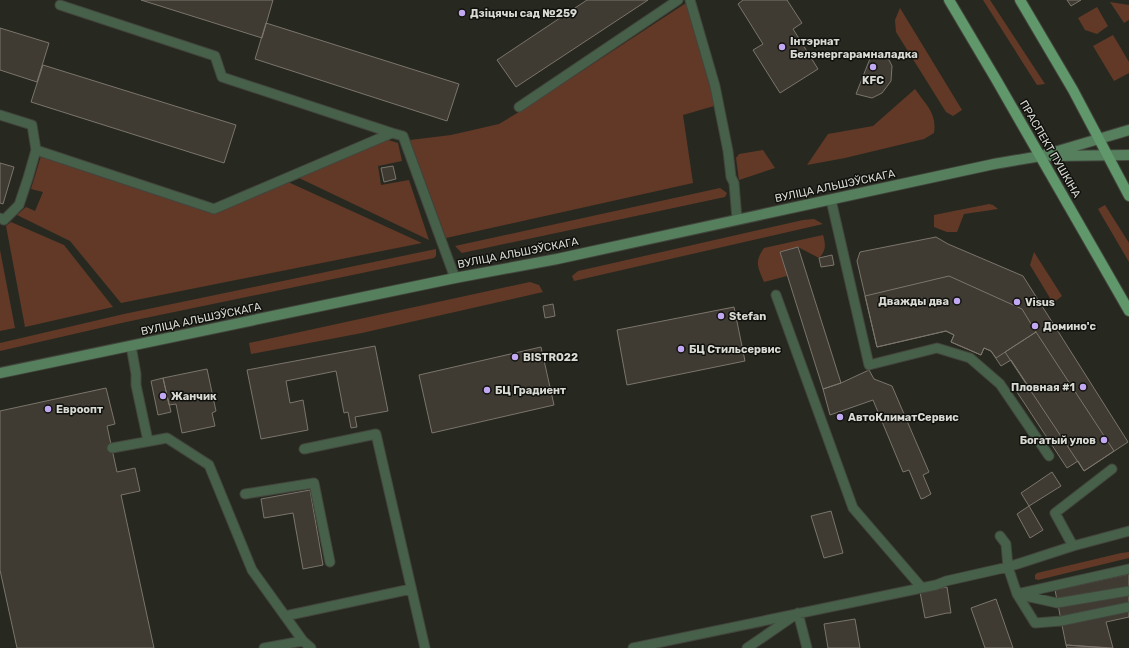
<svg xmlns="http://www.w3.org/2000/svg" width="1129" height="648" font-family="Rubik,sans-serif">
  <rect width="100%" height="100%" fill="#272920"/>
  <path fill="#623927" d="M983,0H990L1045,84L1037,85Z
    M1110,2L1129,5V20L1124,23Z
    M686,3L711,86L714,106L683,115L693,183L446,238L410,140L451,135L499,124L524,109Z
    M1097,7L1108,26L1097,34L1085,30L1078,18Z
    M900,8L962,110L953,116L946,112L896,32L895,20Z
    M1113,35L1129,62V73L1114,81L1093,46Z
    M915,89C926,105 937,113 934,133L924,139L845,158L807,165L828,134L873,126Z
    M385,139L398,143L402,161L378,166L381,185L409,180L429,240L299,178Z
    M763,150L775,168L739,180L736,158L739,154Z
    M41,156L212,213L288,182L422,243L121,303L70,241L17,215L26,207L35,211L43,192L31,189Z
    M720,188L727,193L725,197L462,253L455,246Z
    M989,204L993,205L998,209L964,214L957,232H947L934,227V215Z
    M1105,205L1129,243V262L1098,209Z
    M814,219L823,224L574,281L572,276L578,271L803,220Z
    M11,222L64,245L113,307L25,327L6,226Z
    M823,235C826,245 826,251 819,258L798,247L780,252L787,276L764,282C758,267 754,262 764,248Z
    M436,249V256L434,258L126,322L0,351V343L124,314Z
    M0,250L15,328L0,331Z
    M1034,252L1062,296L1053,303L1030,265Z
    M530,282L539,285L543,292L362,333L251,354L249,343Z
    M1129,552V558L1038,580L1035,579V575L1037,573L1121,553Z"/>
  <path fill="#3f3a32" stroke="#7b756c" d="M141,0H273L262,38Z
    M587,0H648L516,87L497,60Z
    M743,0H787L802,23L793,29L818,69L780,93L753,50L763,44L738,4Z
    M1067,0H1081L1071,6Z
    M266,23L459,84L447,121L255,59Z
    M0,28L49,43L37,82L0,70Z
    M873,51L887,56L892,66L891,81L882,93L872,98L856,94Z
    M43,65L236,125L224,163L31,102Z
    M0,163L14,167L3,204L0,203Z
    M393,166L396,179L384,182L381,168Z
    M936,237L948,244L1023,276L1128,442L1084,471L1078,461L1067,468L1017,392L1027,384L1011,360L1001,366L991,351L984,348L981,355L951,342L954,335L946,331L877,347L857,261L860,252Z
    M798,247L841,383L823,389L780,252Z
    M832,255L834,265L821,267L819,258Z
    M949,276L1022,309L1036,332L996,358L991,351L984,348L981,355L951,342L954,335L946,331L877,347L865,296Z
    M553,304L555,316L545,318L543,306Z
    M734,307L745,361L627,385L617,330Z
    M1036,332L1114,451L1084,471L1005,352Z
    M375,346L388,411L355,417L357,427L351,428L348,412L344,413L336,371L286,381L290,403L303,400L308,430L261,439L247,370Z
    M541,347L554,405L432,433L419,375Z
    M207,369L216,411L212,413L215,426L182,433L176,404L169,405L163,378Z
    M869,370L874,379L892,386L929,472L923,475L931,494L924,498L921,499L909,470L903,472L873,400L830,415L823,389L841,383Z
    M163,378L171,412L158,415L151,381Z
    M106,388L115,424L107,426L117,472L135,468L140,491L121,495L154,648H17L0,570V411Z
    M1052,472L1061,486L1029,506L1021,493Z
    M310,490L323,565L303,569L293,513L264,518L261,499Z
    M1029,506L1043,530L1030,538L1017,514Z
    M831,511L843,553L824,558L811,516Z
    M1129,574V617L1106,622L1113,648L1066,645L1055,590Z
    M947,587L951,613H947L925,618L920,592Z
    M996,599L1013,648H985L971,608Z
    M855,619L860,648H828L824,624Z
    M1066,645L1107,648H1067Z"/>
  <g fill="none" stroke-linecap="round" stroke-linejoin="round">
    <defs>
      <path id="lane" d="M690,0L715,86L728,151L731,177L734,183L737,219
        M519,107L678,0
        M0,115L32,125L36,150L28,178L19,205L4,220L0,218
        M392,133L403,136L455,278
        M36,150L214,209L392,133L222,77L215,56L60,5
        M831,200L869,365L937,348L970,358L1000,384L1049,456
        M776,295L853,508L922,588
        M131,346L136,374V385L148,441
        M112,448L167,438L209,465L252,570L303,641L311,648
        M304,449L376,434L425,648
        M245,494L314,483L330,562
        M1000,536L1006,544L1008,567L1017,594L1057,603L1129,591
        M1073,546L1055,513L1112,469
        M1129,569L1017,594L1035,623L1061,621L1129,607
        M285,616L411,589
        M264,648L303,641
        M633,648L936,585L946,581L1008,567L1073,546L1129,531
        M747,648L798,613L807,648"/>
      <path id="secondary" d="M1051,156L1129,155
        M0,373L455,278L557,259L994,164L1041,156L1129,130"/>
      <path id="primary" d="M949,0L997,81L1129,311
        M1020,0L1073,90L1129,196"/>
    </defs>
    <use href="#lane" stroke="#43453d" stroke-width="11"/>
    <use href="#secondary" stroke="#43453d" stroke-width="12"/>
    <use href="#primary" stroke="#43453d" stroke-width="12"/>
    <use href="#lane" stroke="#46604a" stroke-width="9"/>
    <use href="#secondary" stroke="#557f5d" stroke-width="10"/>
    <use href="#primary" stroke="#60976b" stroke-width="10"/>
  </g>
  <g fill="#c2a8f2" stroke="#10110d" stroke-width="1.5">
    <circle cx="462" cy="13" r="4"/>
    <circle cx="782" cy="47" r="4"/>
    <circle cx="873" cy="67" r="4"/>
    <circle cx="957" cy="301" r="4"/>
    <circle cx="1017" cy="302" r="4"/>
    <circle cx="721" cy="316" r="4"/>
    <circle cx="1035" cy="326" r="4"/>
    <circle cx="681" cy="349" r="4"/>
    <circle cx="515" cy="357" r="4"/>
    <circle cx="1083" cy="387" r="4"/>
    <circle cx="487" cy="390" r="4"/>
    <circle cx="163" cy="396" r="4"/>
    <circle cx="48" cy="409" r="4"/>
    <circle cx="840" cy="417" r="4"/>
    <circle cx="1104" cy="440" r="4"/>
  </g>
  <g text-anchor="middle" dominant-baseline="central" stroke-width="3" stroke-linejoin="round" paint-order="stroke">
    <g font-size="11" font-weight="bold" fill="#d8d9d3" stroke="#10110d" text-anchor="start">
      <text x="470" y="13">Дзіцячы сад №259</text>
      <text x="790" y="41">Інтэрнат<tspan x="790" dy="13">Белэнергарамналадка</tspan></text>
      <text x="873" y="80" text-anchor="middle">KFC</text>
      <text x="949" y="301" text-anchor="end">Дважды два</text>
      <text x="1025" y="302">Visus</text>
      <text x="729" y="316">Stefan</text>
      <text x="1043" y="326">Домино'c</text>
      <text x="689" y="349">БЦ Стильсервис</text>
      <text x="523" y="357">BISTRO22</text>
      <text x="1075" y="387" text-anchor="end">Пловная #1</text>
      <text x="495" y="390">БЦ Градиент</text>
      <text x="171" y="396">Жанчик</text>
      <text x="56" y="409">Евроопт</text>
      <text x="848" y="417">АвтоКлиматСервис</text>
      <text x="1096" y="440" text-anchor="end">Богатый улов</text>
    </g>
    <g font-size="11" fill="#d8d9d3" stroke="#10110d">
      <text transform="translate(1050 149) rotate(60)">ПРАСПЕКТ ПУШКІНА</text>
      <text transform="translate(835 186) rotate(-12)">ВУЛІЦА АЛЬШЭЎСКАГА</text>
      <text transform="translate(518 253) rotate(-11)">ВУЛІЦА АЛЬШЭЎСКАГА</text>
      <text transform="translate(201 319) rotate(-12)">ВУЛІЦА АЛЬШЭЎСКАГА</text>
    </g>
  </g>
</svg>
